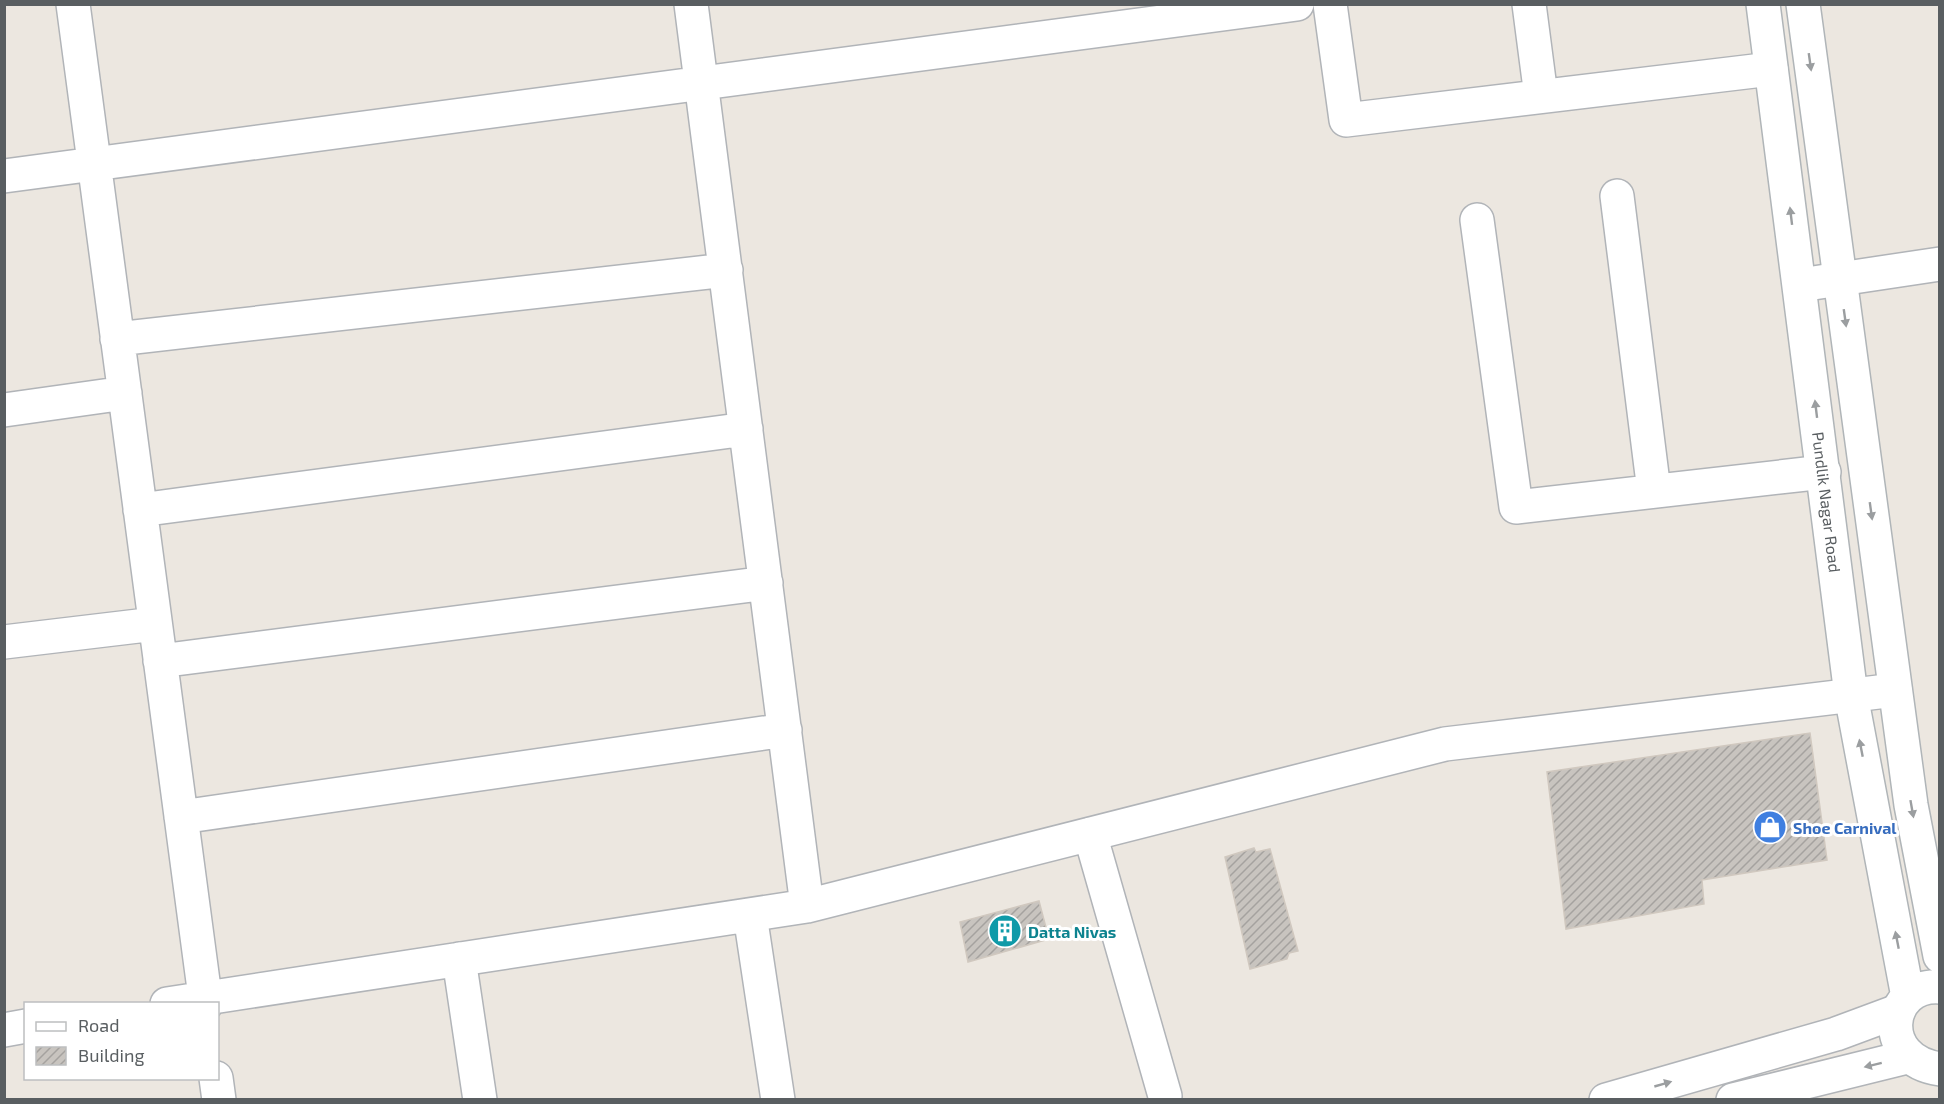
<svg xmlns="http://www.w3.org/2000/svg" width="1944" height="1104" font-family="'Exo 2',sans-serif">
  <defs>
    <pattern id="building-hatch" width="6" height="6" patternUnits="userSpaceOnUse" patternTransform="scale(1.5)"><rect width="6" height="6" fill="#c8c4bf"/><path d="M-1 1l2-2M0 6l6-6M5 7l2-2" fill="none" stroke="#a5a29f"/></pattern>
  </defs>
  <rect width="100%" height="100%" fill="#ece7e0"/>
  <path fill="url(#building-hatch)" stroke="#d0c8bf" stroke-width="1.5" d="M1810,733L1827,860L1702,880L1704,904L1566,929L1547,772Z
    M1254,848L1256,852L1270,849L1298,951L1289,953L1287,959L1250,969L1225,857Z
    M1039,901L1049,939L968,962L960,922Z"/>
  <g fill="none" stroke-linecap="round" stroke-linejoin="round">
    <defs>
      <path id="minor" d="M73,4L206,1004
        M691,4L807,906
        M1330,4L1346,120L1771,69
        M1529,4L1541,96
        M4,176L1297,4
        M1617,196L1654,491
        M1477,220L1516,507L1824,472
        M1800,285L1940,264
        M117,339L726,270
        M4,410L125,393
        M140,510L746,429
        M4,642L155,624
        M160,661L766,583
        M181,817L785,730
        M1090,834L1165,1096
        M750,915L778,1100
        M459,959L480,1100
        M167,1004L807,906L1445,744L1895,690
        M4,1030L26,1026
        M216,1078L219,1100
        M1606,1100L1836,1034L1898,1011
        M1733,1100L1907,1057"/>
      <path id="secondary" d="M1763,4L1851,695L1908,997
        M1803,4L1911,805L1940,956
        M1940,987C1886,983 1876,1060 1940,1069"/>
    </defs>
    <use href="#minor" stroke="#b1b4b8" stroke-width="36"/>
    <use href="#secondary" stroke="#b0b5b8" stroke-width="36"/>
    <use href="#minor" stroke="#fff" stroke-width="33"/>
    <use href="#secondary" stroke="#fff" stroke-width="33"/>
  </g>
  <defs><path id="oneway-solid" d="M-6-.8H1V-3.2L6.5 0L1 3.2V.8H-6Z" transform="scale(1.5)"/></defs>
  <g fill="#9b9ea0">
    <use href="#oneway-solid" transform="translate(1810 62) rotate(82)"/>
    <use href="#oneway-solid" transform="translate(1791 216) rotate(-97)"/>
    <use href="#oneway-solid" transform="translate(1845 318) rotate(82)"/>
    <use href="#oneway-solid" transform="translate(1816 409) rotate(-97)"/>
    <use href="#oneway-solid" transform="translate(1871 511) rotate(82)"/>
    <use href="#oneway-solid" transform="translate(1861 748) rotate(-101)"/>
    <use href="#oneway-solid" transform="translate(1912 809) rotate(80)"/>
    <use href="#oneway-solid" transform="translate(1897 940) rotate(-101)"/>
    <use href="#oneway-solid" transform="translate(1873 1065) rotate(166)"/>
    <use href="#oneway-solid" transform="translate(1663 1084) rotate(-16)"/>
  </g>
  <defs>
    <symbol id="shop-disc" viewBox="-11 -11 22 22"><circle r="9.5" fill="#3f7fe0" stroke="#fff"/><path d="M-5-2.5h2.3a2.7 3.5 0 0 1 5.4 0H5L5.5 6h-11ZM-1.5-2.5h3a1.5 2.3 0 0 0-3 0Z" fill="#fff"/></symbol>
    <symbol id="building-disc" viewBox="-11 -11 22 22"><circle r="9.5" fill="#0f9aa8" stroke="#fff"/><path d="M-4-6H4V6H1V3H-1V6H-4ZM-2.5-4.3h1.7v1.8h-1.7ZM.8-4.3h1.7v1.8H.8ZM-2.5-1h1.7V.8h-1.7ZM.8-1h1.7V.8H.8Z" fill="#fff"/></symbol>
  </defs>
  <g fill-rule="evenodd">
    <use href="#shop-disc" x="1751" y="808" width="38" height="38"/>
    <use href="#building-disc" x="986" y="912" width="38" height="38"/>
  </g>
  <g text-anchor="middle" dominant-baseline="central" stroke-width="6" stroke-linejoin="round" paint-order="stroke">
    <g font-size="16" fill="#595e61" stroke="#fff">
      <text transform="translate(1827 502) rotate(83)">Pundlik Nagar Road</text>
    </g>
    <g font-size="16" font-weight="bold" fill="#366cbe" stroke="#fff" text-anchor="start">
      <text x="1793" y="827">Shoe Carnival</text>
    </g>
    <g font-size="16" font-weight="bold" fill="#0d838f" stroke="#fff" text-anchor="start">
      <text x="1028" y="931">Datta Nivas</text>
    </g>
  </g>
  <rect width="1944" height="1104" fill="none" stroke="#595e61" stroke-width="12"/>
  <rect x="24" y="1002" width="195" height="78" fill="#ffffff" stroke="#bdbfc0" stroke-width="1.5"/>
  <rect x="36" y="1022" width="30" height="9" fill="#ffffff" stroke="#bdbfc0" stroke-width="1.5"/>
  <text x="78" y="1032" font-size="18" fill="#595e61">Road</text>
  <rect x="36" y="1047" width="30" height="18" fill="url(#building-hatch)" stroke="#bdbfc0" stroke-width="1.5"/>
  <text x="78" y="1062" font-size="18" fill="#595e61">Building</text>
</svg>
